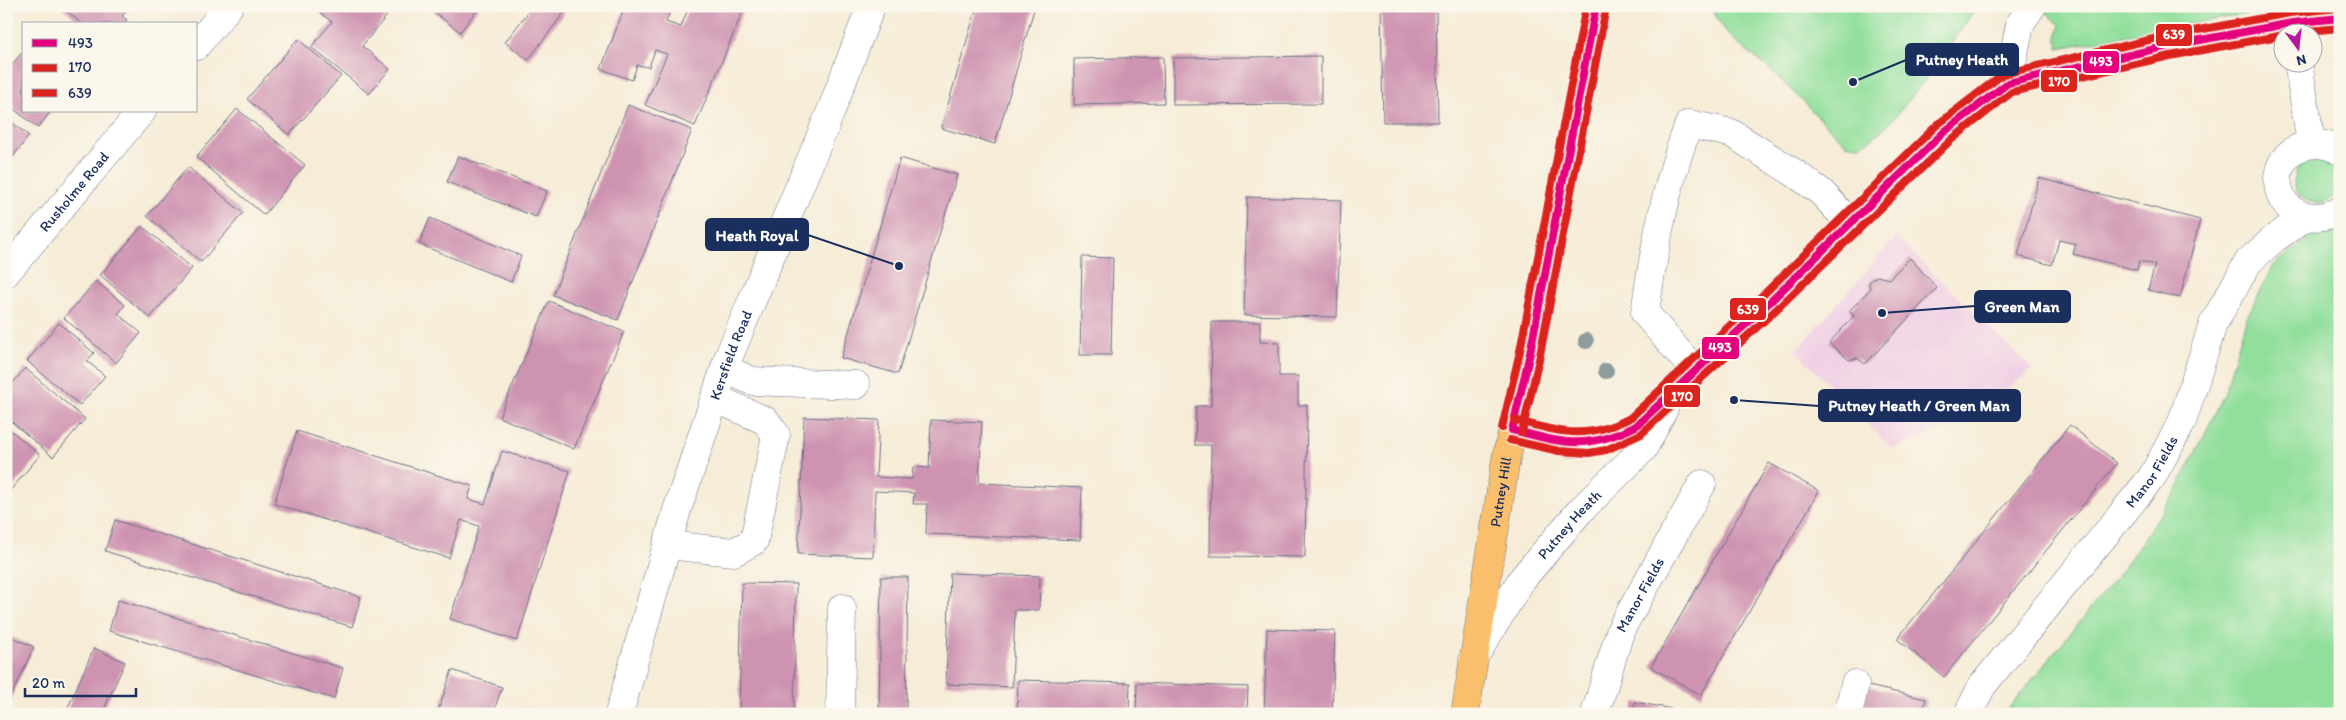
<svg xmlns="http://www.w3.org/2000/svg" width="2346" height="720" font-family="Itim,sans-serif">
  <rect width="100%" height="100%" fill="#fbf7ec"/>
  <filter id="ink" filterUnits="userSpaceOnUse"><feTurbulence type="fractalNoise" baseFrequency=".02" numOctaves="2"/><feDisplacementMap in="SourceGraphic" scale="10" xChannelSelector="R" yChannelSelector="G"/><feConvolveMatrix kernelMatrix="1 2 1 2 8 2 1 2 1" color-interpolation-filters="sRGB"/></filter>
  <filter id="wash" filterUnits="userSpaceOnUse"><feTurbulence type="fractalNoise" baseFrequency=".0096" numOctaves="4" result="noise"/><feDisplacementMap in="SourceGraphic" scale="20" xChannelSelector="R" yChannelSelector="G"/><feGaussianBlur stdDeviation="1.12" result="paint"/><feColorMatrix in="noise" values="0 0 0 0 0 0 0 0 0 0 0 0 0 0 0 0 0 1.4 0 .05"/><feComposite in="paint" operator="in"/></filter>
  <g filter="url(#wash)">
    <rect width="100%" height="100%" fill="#f6ecd7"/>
    <path fill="#f0d0e4" d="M1896,237L2032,369L1972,418L1892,449L1796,351Z"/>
    <path fill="#92df9c" stroke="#56877d" d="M1712,6H1977C1959,33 1887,142 1858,145C1854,146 1850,145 1846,144C1822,121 1798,97 1774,73C1753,54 1720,35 1712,6Z
      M2040,6H2289L2058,48L2057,38L2060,25Z
      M2294 180a23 23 0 1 1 46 0a23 23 0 1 1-46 0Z
      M2315,232L2340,233V714H2004L2123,569L2177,490L2224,395L2246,319L2272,267Z"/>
    <g id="blocks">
      <path fill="#ce93b0" d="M61,6H130L122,16L127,20L124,24H82Z
        M324,6L393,8L362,46L390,69L369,94L311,47L332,22L319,12Z
        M438,6H480L460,32L434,12Z
        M533,6H569L528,60L505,42Z
        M625,6H672L666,22L681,27L689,6H745L695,126L645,105L667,54L655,50L649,67L637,65L632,80L601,69Z
        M977,6H1035L995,144L941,128Z
        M1381,6H1436L1438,122H1383Z
        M298,39L341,76L289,135L247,99Z
        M24,50V111H51L38,128L6,103V72Z
        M1321,56V104L1173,105V58Z
        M1163,57L1164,103L1074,105V59Z
        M628,105L692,130L618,320L553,295Z
        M237,109L305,165L264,215L196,157Z
        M6,118L29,136L6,166Z
        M458,156L547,191L536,217L447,182Z
        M900,158L957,175L898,374L841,358Z
        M188,167L243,213L201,262L147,216Z
        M2039,178L2200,220L2180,298L2148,290L2155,265L2139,261L2137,270L2073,254L2076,244L2059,240L2052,265L2018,256Z
        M1247,197L1341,200L1337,317L1244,315Z
        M430,218L521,256L511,282L419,244Z
        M142,226L192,268L150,318L100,275Z
        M1082,257L1113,258L1111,355H1080Z
        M1910,258L1937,288L1865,364L1857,358L1849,360L1829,343L1854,316L1849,311L1870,289L1869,283L1872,279L1877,276L1889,279Z
        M96,281L125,305L118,314L141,333L116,363L64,318Z
        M549,301L624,332L574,449L499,417Z
        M1212,322H1260V342L1279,343V376H1298V405H1307L1305,557L1210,556L1211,445H1195L1196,406H1211Z
        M59,323L94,353L87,361L105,376L80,405L27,361Z
        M25,368L85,419L53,457L6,417V391Z
        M804,417L879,420L876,477L912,479L913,467L929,468L931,420L982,422L979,483L1082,488L1080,540L926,534L927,504H913L914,493L875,491L873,557L798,554Z
        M2070,425L2117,463L1944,677L1897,639Z
        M6,426L40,455L9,492L6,490Z
        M297,431L472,486L468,499L485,504L502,451L570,471L517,641L450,619L479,526L461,520L449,558L274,504Z
        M1769,463L1819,491L1701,695L1651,667Z
        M115,520L361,597L352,627L105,551Z
        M950,573L1040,576L1039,610H1015L1012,687L946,684Z
        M881,577H908L906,714H879Z
        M742,583L796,584L794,714H739Z
        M118,600L343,668L334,699L109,631Z
        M1267,629L1335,631L1332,714H1264Z
        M7,635L34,647L6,708V637Z
        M94,648L125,662L102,714H65Z
        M452,670L502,687L493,714H437Z
        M1018,680L1130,683L1129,714H1017Z
        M1137,683L1248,687L1247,714H1136Z
        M1868,686L1926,699L1923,714H1862Z
        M1635,702L1693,713V714H1632Z"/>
    </g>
  </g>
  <g filter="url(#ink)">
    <use href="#blocks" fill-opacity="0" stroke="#687188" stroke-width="1"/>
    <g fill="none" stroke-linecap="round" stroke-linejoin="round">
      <defs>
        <g id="minor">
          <path d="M196,46L229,6"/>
          <path d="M2298,62L2311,143"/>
          <path d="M2008,83L2020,24L2032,6"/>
          <path d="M2340,151C2314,135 2277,148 2278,182C2280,217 2314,223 2340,211"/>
          <path id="s1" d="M6,273L142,111"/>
          <path d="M725,369L752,381L856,385"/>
          <path d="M1695,371L1645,313C1654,249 1666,183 1689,124L1731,133L1796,174L1821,192L1850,223"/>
          <path d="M1512,430C1564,442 1586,455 1636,426L1773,299L1944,132L2008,83L2168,46L2292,23L2340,18"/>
          <path d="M667,545L734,552L754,541L776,435L766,421L715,398"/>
          <path id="s2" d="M1473,659L1522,579L1579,512L1643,449L1664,409"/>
          <path id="s3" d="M619,714L677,510L729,356L831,111L871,6"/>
          <path d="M840,714L842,608"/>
          <path id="s4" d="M1595,714L1621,629L1702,484"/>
          <path d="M1848,714L1855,684"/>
          <path id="s5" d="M1968,714L1982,686L2152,477L2182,422L2213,324L2249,261L2275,238L2305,217"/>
        </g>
        <g id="major">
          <path id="s6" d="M1465,714L1506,459L1530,353L1596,6"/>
        </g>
      </defs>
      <use href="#minor" stroke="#687188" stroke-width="29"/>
      <use href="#major" stroke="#687188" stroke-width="29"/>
      <use href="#minor" stroke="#fff" stroke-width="28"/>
      <use href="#major" stroke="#f9bf6d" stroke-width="28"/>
      <defs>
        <path id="bus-1" d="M1512,430C1563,443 1586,451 1636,426L1773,299L1944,132L2008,83L2168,46L2292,23L2340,18
          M1512,430L1530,353L1596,6"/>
        <path id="bus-2" d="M2297,32L2340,28
          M1522,432L1540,355L1606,8
          M1510,440L1559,451L1589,453L1606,450L1641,434L1780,306L1951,140L2012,92L2170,56L2284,35"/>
        <path id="bus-3" d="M1514,420C1562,432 1584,441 1630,418L1766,292L1937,125L2003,74L2166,36L2290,13L2339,8
          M1502,428L1520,351L1586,6"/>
      </defs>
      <use href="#bus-1" stroke="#fbf7ec" stroke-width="11"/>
      <use href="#bus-2" stroke="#fbf7ec" stroke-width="11"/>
      <use href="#bus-3" stroke="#fbf7ec" stroke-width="11"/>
      <use href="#bus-1" stroke="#e5007d" stroke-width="8"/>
      <use href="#bus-2" stroke="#dc241f" stroke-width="8"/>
      <use href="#bus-3" stroke="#dc241f" stroke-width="8"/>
    </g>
    <g fill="#8e9c9d">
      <circle cx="1586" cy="341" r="8"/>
      <circle cx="1606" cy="371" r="8"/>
    </g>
  </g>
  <g text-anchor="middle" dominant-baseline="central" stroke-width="4.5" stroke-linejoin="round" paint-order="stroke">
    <g font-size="15" fill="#1b2f5e" stroke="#fbf7ec">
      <text stroke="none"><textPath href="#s1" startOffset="106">Rusholme Road</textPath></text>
      <text stroke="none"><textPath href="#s3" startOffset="376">Kersfield Road</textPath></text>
      <text stroke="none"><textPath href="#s5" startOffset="305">Manor Fields</textPath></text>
      <text stroke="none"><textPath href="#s6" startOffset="225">Putney Hill</textPath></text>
      <text stroke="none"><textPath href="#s2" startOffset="166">Putney Heath</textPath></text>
      <text stroke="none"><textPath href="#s4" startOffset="128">Manor Fields</textPath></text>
    </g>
  </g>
  <path fill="none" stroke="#1b2f5e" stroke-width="2" d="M1853 82L1906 60M899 266L808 235M1882 313L1975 306M1734 400L1819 406"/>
  <g fill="#1b2f5e" stroke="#fbf7ec" stroke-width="2">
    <circle cx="1853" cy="82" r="5"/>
    <circle cx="899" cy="266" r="5"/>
    <circle cx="1882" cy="313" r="5"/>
    <circle cx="1734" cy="400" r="5"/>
  </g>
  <g fill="#1b2f5e" stroke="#1b2f5e" stroke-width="2">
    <rect x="1906" y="44" width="112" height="31" rx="5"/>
    <rect x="706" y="219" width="102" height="31" rx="5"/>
    <rect x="1975" y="291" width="95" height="31" rx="5"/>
    <rect x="1819" y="390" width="201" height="31" rx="5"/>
  </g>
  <g font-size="16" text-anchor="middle" font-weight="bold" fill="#fff">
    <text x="1962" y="65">Putney Heath</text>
    <text x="757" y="241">Heath Royal</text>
    <text x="2022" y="312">Green Man</text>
    <text x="1919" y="411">Putney Heath / Green Man</text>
  </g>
  <g stroke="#fbf7ec" stroke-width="2">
    <rect x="2155" y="23" width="38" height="24" rx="5" fill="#dc241f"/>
    <rect x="2082" y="50" width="38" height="24" rx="5" fill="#e5007d"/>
    <rect x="2040" y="69" width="38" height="24" rx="5" fill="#dc241f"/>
    <rect x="1729" y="297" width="38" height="24" rx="5" fill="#dc241f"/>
    <rect x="1701" y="336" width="39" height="24" rx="5" fill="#e5007d"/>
    <rect x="1663" y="384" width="38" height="24" rx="5" fill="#dc241f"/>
  </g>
  <g font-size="14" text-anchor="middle" font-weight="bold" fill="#fff">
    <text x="2174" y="39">639</text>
    <text x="2101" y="66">493</text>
    <text x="2059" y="86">170</text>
    <text x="1748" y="314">639</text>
    <text x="1720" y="352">493</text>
    <text x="1682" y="401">170</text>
  </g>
  <rect width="2346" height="720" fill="none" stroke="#fbf7ec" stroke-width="25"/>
  <rect x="22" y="22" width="175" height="90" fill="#fbf7ec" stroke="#a1a7b3"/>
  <rect x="32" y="39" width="25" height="8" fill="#e5007d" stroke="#a1a7b3"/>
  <text x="68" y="48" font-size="15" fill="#1b2f5e">493</text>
  <rect x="32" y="64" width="25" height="8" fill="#dc241f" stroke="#a1a7b3"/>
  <text x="68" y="72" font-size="15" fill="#1b2f5e">170</text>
  <rect x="32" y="89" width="25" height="8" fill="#dc241f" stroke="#a1a7b3"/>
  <text x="68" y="98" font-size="15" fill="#1b2f5e">639</text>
  <g transform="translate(2298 48) rotate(165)"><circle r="24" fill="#fbf7ec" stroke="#a1a7b3"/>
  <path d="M0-4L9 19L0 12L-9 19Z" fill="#b5179e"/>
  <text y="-8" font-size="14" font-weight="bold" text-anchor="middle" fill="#1b2f5e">N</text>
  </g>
  <path d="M25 688v8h111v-8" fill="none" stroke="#1b2f5e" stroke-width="2.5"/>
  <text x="32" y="688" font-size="15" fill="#1b2f5e" stroke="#fbf7ec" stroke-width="4" paint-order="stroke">20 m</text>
</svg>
